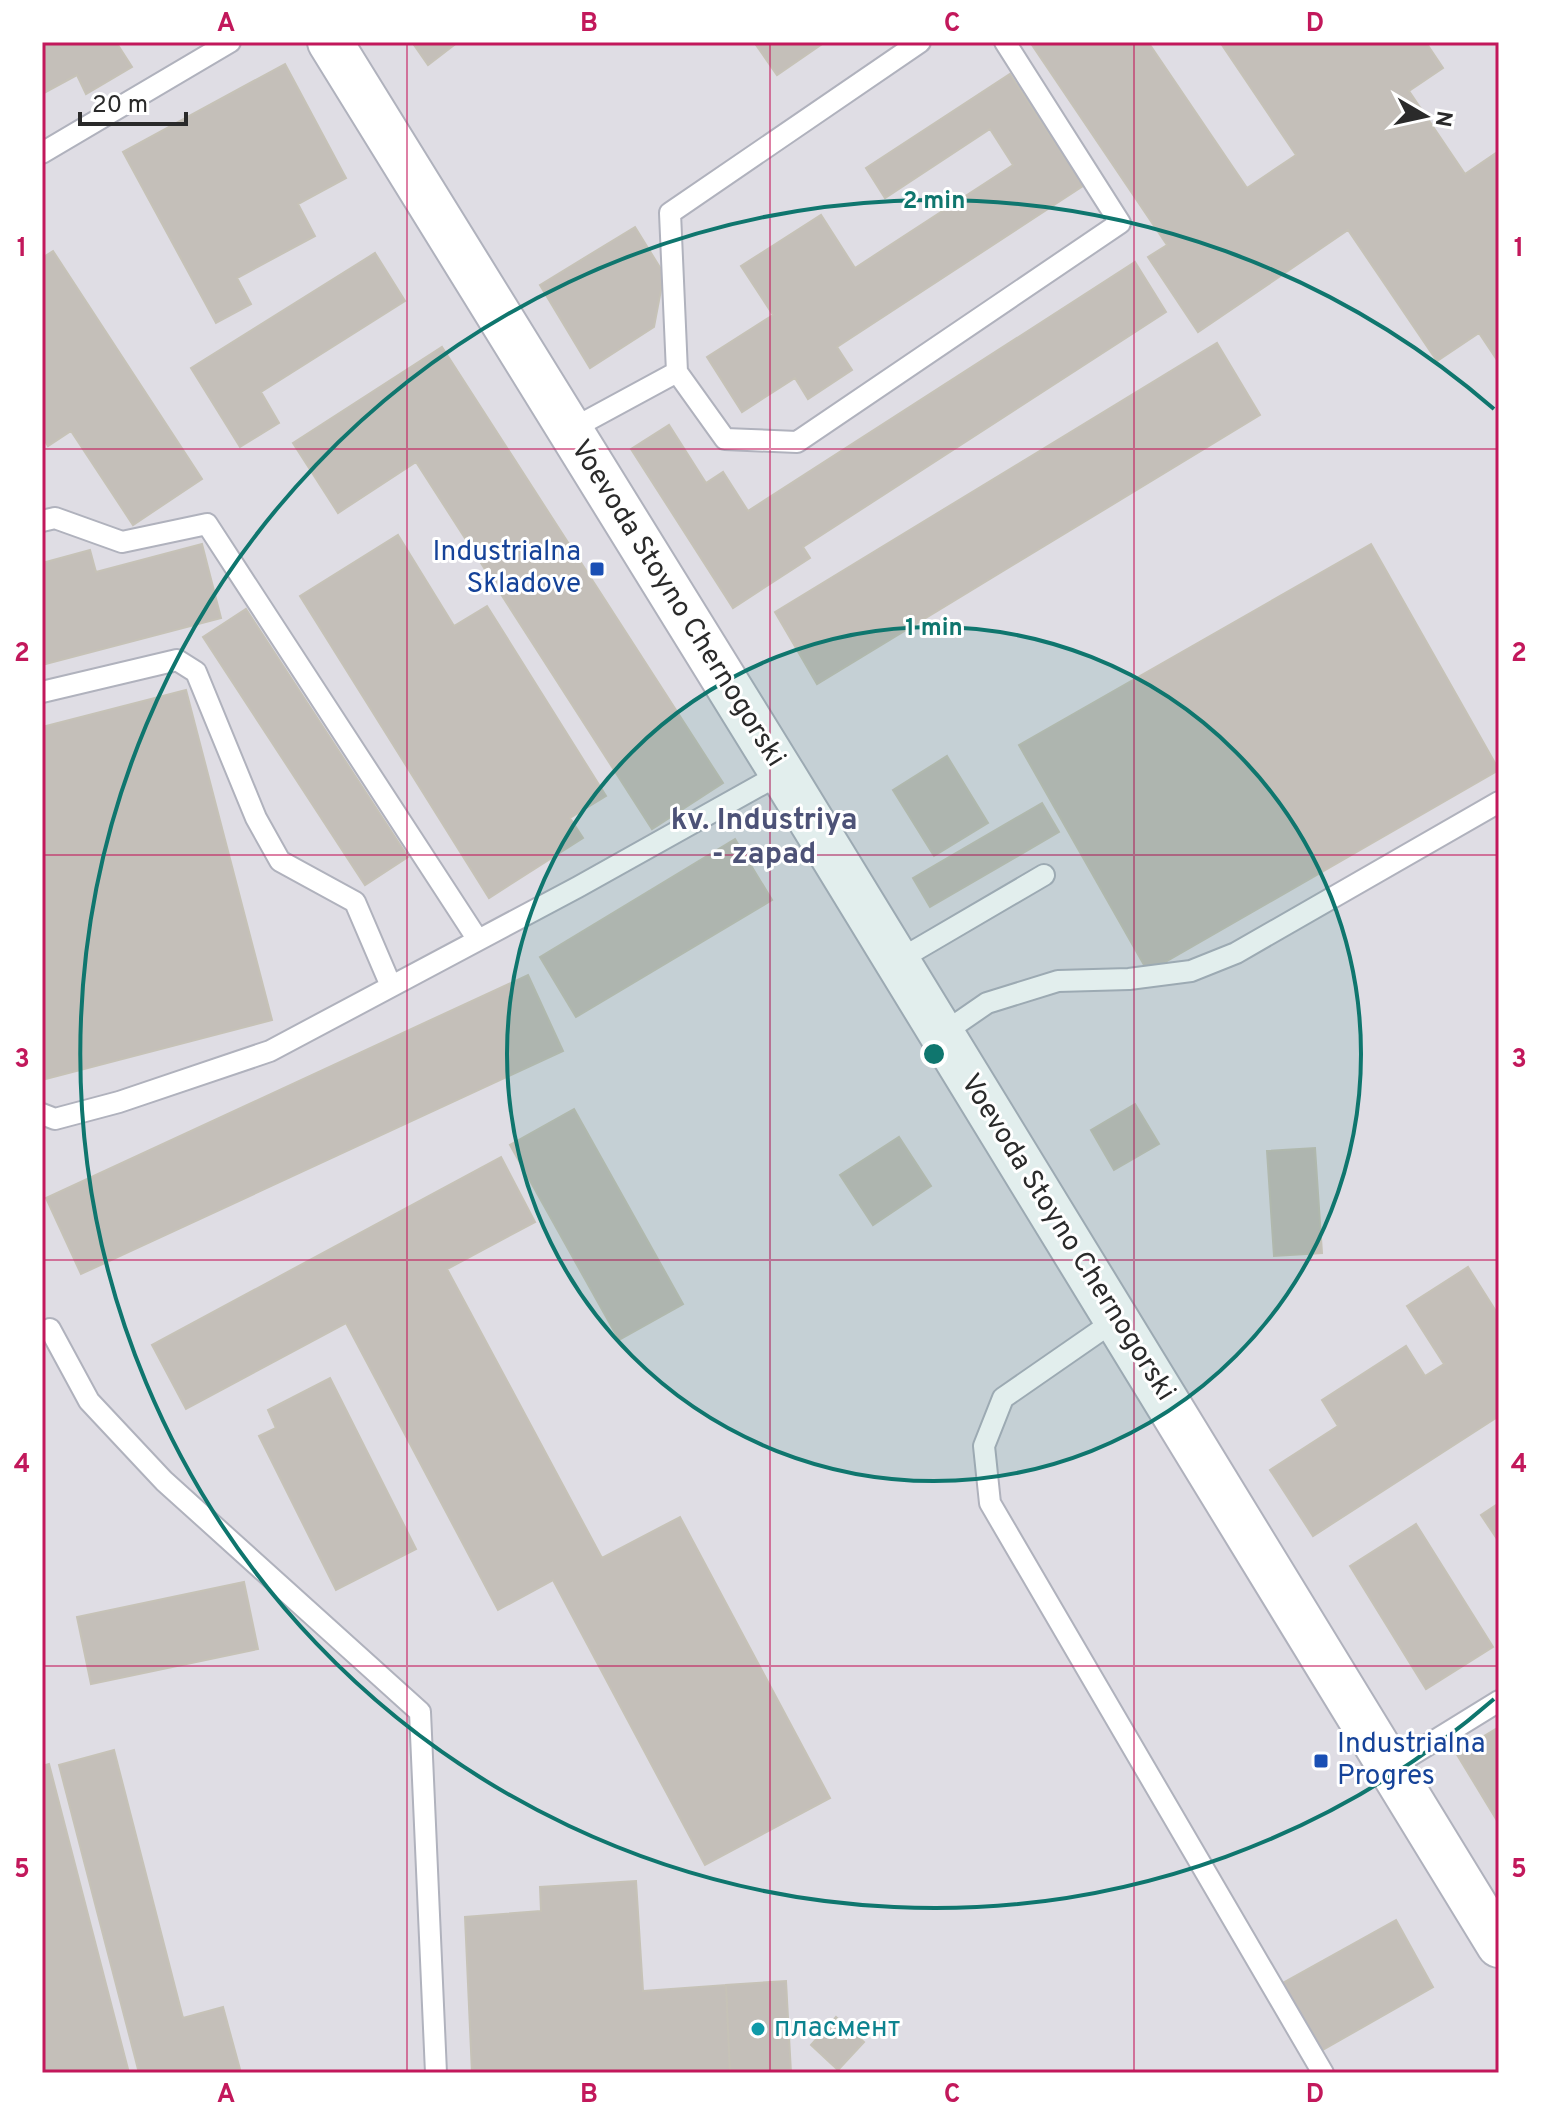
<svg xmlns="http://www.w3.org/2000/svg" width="1541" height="2115" font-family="Overpass,sans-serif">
  <rect width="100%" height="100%" fill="#ebe6dd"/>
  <path fill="#dfdde4" d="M42,42H1499V2073H42Z"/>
  <path fill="#c4bfb9" stroke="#c6c2b7" stroke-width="2" d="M42,42H116L132,67L86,94L77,75L42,94Z
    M412,42H458L428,65Z
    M754,42H825L777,75Z
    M1030,42H1148L1247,188L1296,155L1220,42H1430L1427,44L1443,68L1409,91L1465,174L1499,151V363L1479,333L1437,361L1348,230L1198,332L1148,257L1167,245Z
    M285,64L346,178L298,204L315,236L237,278L251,304L216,323L123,152Z
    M1010,74L1083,186L837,347L852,370L808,399L795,378L742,412L707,357L773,315L741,266L821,215L855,268L1013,165L990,129L885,198L866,168Z
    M635,227L664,274L654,327L590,368L540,285Z
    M53,251L202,479L133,525L71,431L48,446L42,436V258Z
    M375,253L405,301L261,392L279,423L240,447L191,368Z
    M1135,262L1166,312L803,547L810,558L733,608L631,449L669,425L706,483L723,472L748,511Z
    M1217,343L1260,415L817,684L775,612Z
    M442,347L723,783L652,829L416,462L338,513L293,443Z
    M398,535L454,626L487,606L606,796L570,818L583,838L489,898L300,596Z
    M202,544L221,618L42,665V563L90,550L96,572Z
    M1371,544L1499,770L1148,972L1019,745Z
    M246,609L408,857L365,885L203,637Z
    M186,690L272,1020L42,1080V727Z
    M947,756L988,823L934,856L893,790Z
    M1042,803L1059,832L930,907L913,878Z
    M735,839L772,900L576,1017L540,957Z
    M528,975L563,1051L81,1274L46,1198Z
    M1135,1104L1159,1144L1114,1170L1091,1130Z
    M574,1109L683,1304L619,1340L510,1145Z
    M899,1137L931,1186L873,1225L840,1175Z
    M1315,1148L1322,1253L1274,1256L1267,1151Z
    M501,1157L535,1222L447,1269L602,1558L680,1517L830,1798L705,1865L553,1580L498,1610L346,1323L186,1409L152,1345Z
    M1468,1267L1499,1316V1416L1313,1536L1270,1470L1338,1426L1322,1400L1406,1346L1425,1376L1444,1364L1407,1306Z
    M330,1378L416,1549L336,1590L259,1436L276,1428L268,1410Z
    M1499,1503V1542L1481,1515Z
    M1416,1524L1493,1647L1426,1689L1350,1566Z
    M244,1582L258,1649L91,1684L77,1617Z
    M1499,1727V1824L1456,1753Z
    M114,1750L183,2018L223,2007L241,2073H139L59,1765Z
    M49,1764L129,2073H42V1766Z
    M636,1881L643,1991L726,1985L730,2073H472L465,1917L541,1911L540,1887Z
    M1396,1920L1433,1987L1321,2051L1283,1983Z
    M786,1981L791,2073H730L726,1985Z
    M836,2017L864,2042L838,2070L811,2045Z"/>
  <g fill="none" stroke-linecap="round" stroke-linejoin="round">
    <defs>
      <path id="service" d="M920,42L670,213L677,372L725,439L797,442L1120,223L1005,42
        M42,153L230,42
        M570,430L677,372
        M42,521L55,518L122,542L207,524L478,940
        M42,692L177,660L196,672L256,818L280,861L355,902L391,986
        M897,961L1044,875
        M942,1034L987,1003L1058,981L1129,979L1191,971L1236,953L1499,802
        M42,1114L55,1119L119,1102L270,1051L578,887L782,773
        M1117,1319L1003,1398L984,1446L990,1503L1323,2073
        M50,1329L89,1401L164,1481L420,1712L436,2073
        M1392,1767L1499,1701"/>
      <path id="tertiary" d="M330,42L782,773L1499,1945"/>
    </defs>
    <use href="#service" stroke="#b0b2bd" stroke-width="24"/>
    <use href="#tertiary" stroke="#b0b2bd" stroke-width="48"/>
    <use href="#service" stroke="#fff" stroke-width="20"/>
    <use href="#tertiary" stroke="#fff" stroke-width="44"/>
  </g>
  <path fill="none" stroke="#c2185b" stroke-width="2" stroke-opacity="0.55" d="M407,42V2073M770,42V2073M1134,42V2073M42,449H1499M42,855H1499M42,1260H1499M42,1666H1499"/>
  <circle cx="934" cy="1054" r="427" fill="#0f766e" fill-opacity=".12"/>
  <g fill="none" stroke="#0f766e" stroke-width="4">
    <circle cx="934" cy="1054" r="427"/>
    <path d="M1494 1699A854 854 0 1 1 1494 409"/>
  </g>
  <g fill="#1a4fb4" stroke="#fff" stroke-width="3">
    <rect x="589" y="561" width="16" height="16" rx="4"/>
    <rect x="1313" y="1753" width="16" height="16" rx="4"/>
  </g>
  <circle fill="#0f9aa8" stroke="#fff" stroke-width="3" cx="758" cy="2029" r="8"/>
  <g text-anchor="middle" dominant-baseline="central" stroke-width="6" stroke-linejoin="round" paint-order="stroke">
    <g font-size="28" fill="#164399" stroke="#fff" text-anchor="end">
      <text x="581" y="553">Industrialna<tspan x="581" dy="32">Skladove</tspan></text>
      <text x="1337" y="1745" text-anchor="start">Industrialna<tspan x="1337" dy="32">Progres</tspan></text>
    </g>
    <g font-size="28" fill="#2a2a2a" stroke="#fff">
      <text transform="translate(677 604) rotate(58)">Voevoda Stoyno Chernogorski</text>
      <text transform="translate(1067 1238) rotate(58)">Voevoda Stoyno Chernogorski</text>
    </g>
    <g font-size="28" fill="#0d838f" stroke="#fff" text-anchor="start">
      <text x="774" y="2029">пласмент</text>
    </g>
    <g font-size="30" font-weight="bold" fill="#4d5277" stroke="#fff">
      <text x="764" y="821">kv. Industriya<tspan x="764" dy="34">- zapad</tspan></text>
    </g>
  </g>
  <circle cx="934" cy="1054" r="12" fill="#0f766e" stroke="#fff" stroke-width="4"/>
  <g font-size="24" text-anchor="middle" font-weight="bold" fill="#0f766e" stroke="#fff" stroke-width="6" stroke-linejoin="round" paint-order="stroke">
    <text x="934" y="208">2 min</text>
    <text x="934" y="635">1 min</text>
  </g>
  <rect width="1541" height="2115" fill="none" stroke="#ffffff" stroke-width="88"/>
  <g transform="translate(1425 116) rotate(99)" stroke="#ffffff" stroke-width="6" paint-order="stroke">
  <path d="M0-6L14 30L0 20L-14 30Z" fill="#2a2a2a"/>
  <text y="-12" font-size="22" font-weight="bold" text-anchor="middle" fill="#2a2a2a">N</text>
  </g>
  <path d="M80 112v12h106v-12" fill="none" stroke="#2a2a2a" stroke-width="4"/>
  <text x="92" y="112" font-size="24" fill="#2a2a2a" stroke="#ffffff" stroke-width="6" paint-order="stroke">20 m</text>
  <rect x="44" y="44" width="1453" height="2027" fill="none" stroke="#c2185b" stroke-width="3"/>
  <g font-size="26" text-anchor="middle" font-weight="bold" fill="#c2185b">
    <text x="226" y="31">A</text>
    <text x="589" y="31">B</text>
    <text x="952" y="31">C</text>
    <text x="1315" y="31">D</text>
    <text x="22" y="256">1</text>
    <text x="1519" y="256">1</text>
    <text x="22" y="661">2</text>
    <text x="1519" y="661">2</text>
    <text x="22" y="1067">3</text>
    <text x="1519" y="1067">3</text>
    <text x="22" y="1472">4</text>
    <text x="1519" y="1472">4</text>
    <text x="22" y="1877">5</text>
    <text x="1519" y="1877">5</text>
    <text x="226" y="2102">A</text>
    <text x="589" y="2102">B</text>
    <text x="952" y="2102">C</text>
    <text x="1315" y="2102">D</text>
  </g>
</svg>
